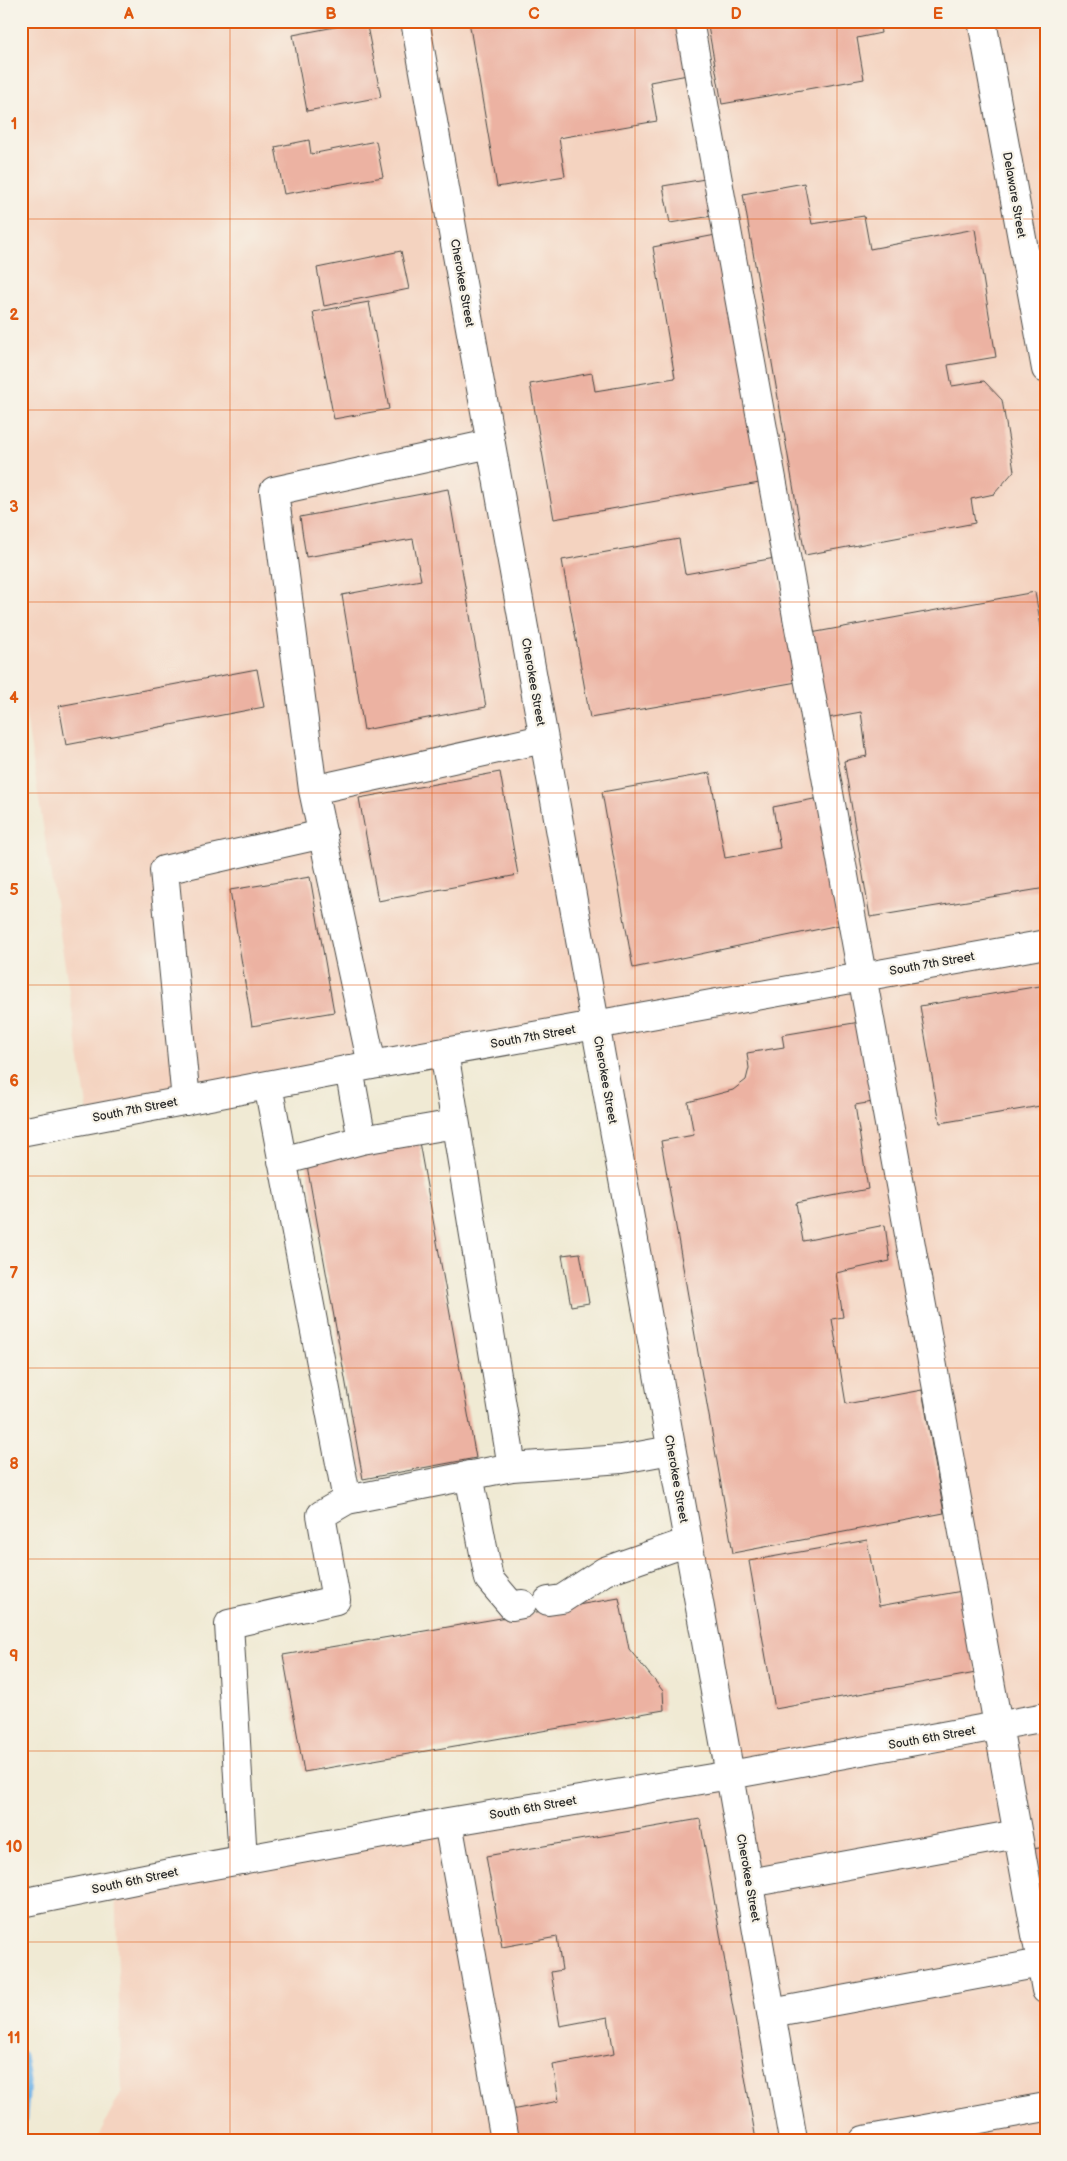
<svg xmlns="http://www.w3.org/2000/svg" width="1067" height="2161" font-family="'Balsamiq Sans',sans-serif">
  <rect width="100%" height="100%" fill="#f7f3e8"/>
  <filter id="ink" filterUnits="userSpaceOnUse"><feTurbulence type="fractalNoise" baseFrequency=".02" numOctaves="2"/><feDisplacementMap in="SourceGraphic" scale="10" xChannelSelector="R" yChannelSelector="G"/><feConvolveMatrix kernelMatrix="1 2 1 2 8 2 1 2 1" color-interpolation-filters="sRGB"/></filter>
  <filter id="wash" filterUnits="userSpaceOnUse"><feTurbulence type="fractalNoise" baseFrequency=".0096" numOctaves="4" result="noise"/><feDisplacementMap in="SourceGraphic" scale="20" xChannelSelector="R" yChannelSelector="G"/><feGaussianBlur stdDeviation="1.12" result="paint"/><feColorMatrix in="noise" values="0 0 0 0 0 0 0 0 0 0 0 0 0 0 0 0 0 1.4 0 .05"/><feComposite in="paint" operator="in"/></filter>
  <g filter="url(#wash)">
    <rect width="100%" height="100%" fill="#f0ead4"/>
    <path fill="#f4d3c0" d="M21,21H1046V2140H96L122,2091L115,1885L727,1775L594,1026L89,1119L21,685Z"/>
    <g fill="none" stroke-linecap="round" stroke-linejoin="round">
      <path stroke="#73b5e8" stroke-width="11" d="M21,2056L25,2082L21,2128"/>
    </g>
    <g id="blocks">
      <path fill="#ecb2a2" d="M366,21L381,97L307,111L293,35Z
        M469,21H684L693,74L650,82L657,121L559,138L565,176L497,187Z
        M707,21H879L881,33L857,38L864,79L722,104Z
        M309,140L311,154L376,141L383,177L284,194L275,147Z
        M711,178L718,215L670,223L663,186Z
        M804,183L812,224L864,216L870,249L975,229L996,357L948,365L952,386L984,381L1002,400L1014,471L994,494L971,499L975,523L805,555L743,194Z
        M721,234L765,482L554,519L530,384L592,373L595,391L675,378L653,247Z
        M401,251L409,289L324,306L317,268Z
        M369,302L389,409L334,419L313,312Z
        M448,489L486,707L364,730L342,595L421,580L413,539L306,557L300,517Z
        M679,539L685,574L775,558L797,682L590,718L562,560Z
        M1035,592L1046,655V888L870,917L844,761L867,756L861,712L828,718L811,633Z
        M257,669L264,707L66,745L59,706Z
        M500,772L518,875L378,901L359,798Z
        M710,773L725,858L780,848L773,807L819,798L839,925L633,968L602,792Z
        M310,877L334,1012L252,1026L230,890Z
        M1046,985V1105L940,1123L920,1006Z
        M860,1022L873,1102L855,1105L868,1189L796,1203L803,1241L885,1225L890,1261L836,1273L843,1317L832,1319L846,1404L922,1390L944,1513L733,1553L661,1141L694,1135L688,1102L733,1090L746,1080L749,1068L747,1053L784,1047L782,1035Z
        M419,1142L476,1458L363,1479L306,1160Z
        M580,1253L589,1303L571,1306L562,1255Z
        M867,1540L879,1606L962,1591L976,1673L775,1709L749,1561Z
        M619,1598L629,1649L663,1691L664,1710L304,1772L283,1655Z
        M700,1819L756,2140H516L511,2110L559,2101L553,2065L614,2054L608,2017L560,2026L551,1972L562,1970L557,1937L502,1947L486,1856Z
        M1046,1847V1920L1032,1849Z"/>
    </g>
  </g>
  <g filter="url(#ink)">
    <use href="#blocks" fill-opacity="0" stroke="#494844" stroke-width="1"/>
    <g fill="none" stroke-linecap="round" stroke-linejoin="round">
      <defs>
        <path id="minor" d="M415,21L730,1775L793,2140
          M689,21L1046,1990
          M982,21L1046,369
          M313,790L274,491L490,444
          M372,1065L313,790L543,739
          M349,1069L362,1140L455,1124
          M268,1085L347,1500L512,1467L444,1052
          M186,1101L164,870L323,834
          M21,1132L372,1065L1046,944
          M282,1161L362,1140
          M512,1467L622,1459L671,1450
          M469,1475L489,1579L512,1606L522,1604
          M548,1601L562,1599L605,1571L688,1542
          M448,1822L505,2140
          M243,1860L229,1624L336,1600L321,1515L347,1500
          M749,1883L1017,1834
          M21,1903L170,1873L448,1822L730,1775L1046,1717
          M771,2013L1041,1963
          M864,2140L1046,2107"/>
      </defs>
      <use href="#minor" stroke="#494844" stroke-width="30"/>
      <use href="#minor" stroke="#fff" stroke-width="28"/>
    </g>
  </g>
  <path fill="none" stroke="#df570e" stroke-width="1" stroke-opacity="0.55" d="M230,21V2140M432,21V2140M635,21V2140M837,21V2140M21,219H1046M21,410H1046M21,602H1046M21,793H1046M21,985H1046M21,1176H1046M21,1368H1046M21,1559H1046M21,1751H1046M21,1942H1046"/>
  <g text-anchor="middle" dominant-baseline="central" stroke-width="4.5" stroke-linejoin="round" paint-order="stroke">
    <g font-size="12" fill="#2b2b2b" stroke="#f7f3e8">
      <text transform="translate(1014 195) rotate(80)">Delaware Street</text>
      <text transform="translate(462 283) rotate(80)">Cherokee Street</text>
      <text transform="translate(533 682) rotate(80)">Cherokee Street</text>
      <text transform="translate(932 964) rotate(-10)">South 7th Street</text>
      <text transform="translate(533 1037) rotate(-10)">South 7th Street</text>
      <text transform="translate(605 1080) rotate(80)">Cherokee Street</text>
      <text transform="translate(135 1110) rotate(-11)">South 7th Street</text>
      <text transform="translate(676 1479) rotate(80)">Cherokee Street</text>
      <text transform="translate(932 1738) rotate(-10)">South 6th Street</text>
      <text transform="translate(533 1808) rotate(-10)">South 6th Street</text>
      <text transform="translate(748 1878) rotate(80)">Cherokee Street</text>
      <text transform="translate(135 1881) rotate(-12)">South 6th Street</text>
    </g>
  </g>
  <rect width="1067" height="2161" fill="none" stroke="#f7f3e8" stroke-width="55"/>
  <rect x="28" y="28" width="1012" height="2106" fill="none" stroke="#df570e" stroke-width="2"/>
  <g font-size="16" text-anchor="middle" font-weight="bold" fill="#df570e">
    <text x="129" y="19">A</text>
    <text x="331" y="19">B</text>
    <text x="534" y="19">C</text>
    <text x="736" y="19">D</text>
    <text x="938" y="19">E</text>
    <text x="14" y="129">1</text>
    <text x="14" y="320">2</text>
    <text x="14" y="512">3</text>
    <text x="14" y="703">4</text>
    <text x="14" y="895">5</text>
    <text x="14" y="1086">6</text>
    <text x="14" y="1278">7</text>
    <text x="14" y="1469">8</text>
    <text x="14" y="1661">9</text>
    <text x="14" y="1852">10</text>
    <text x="14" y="2043">11</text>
  </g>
</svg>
